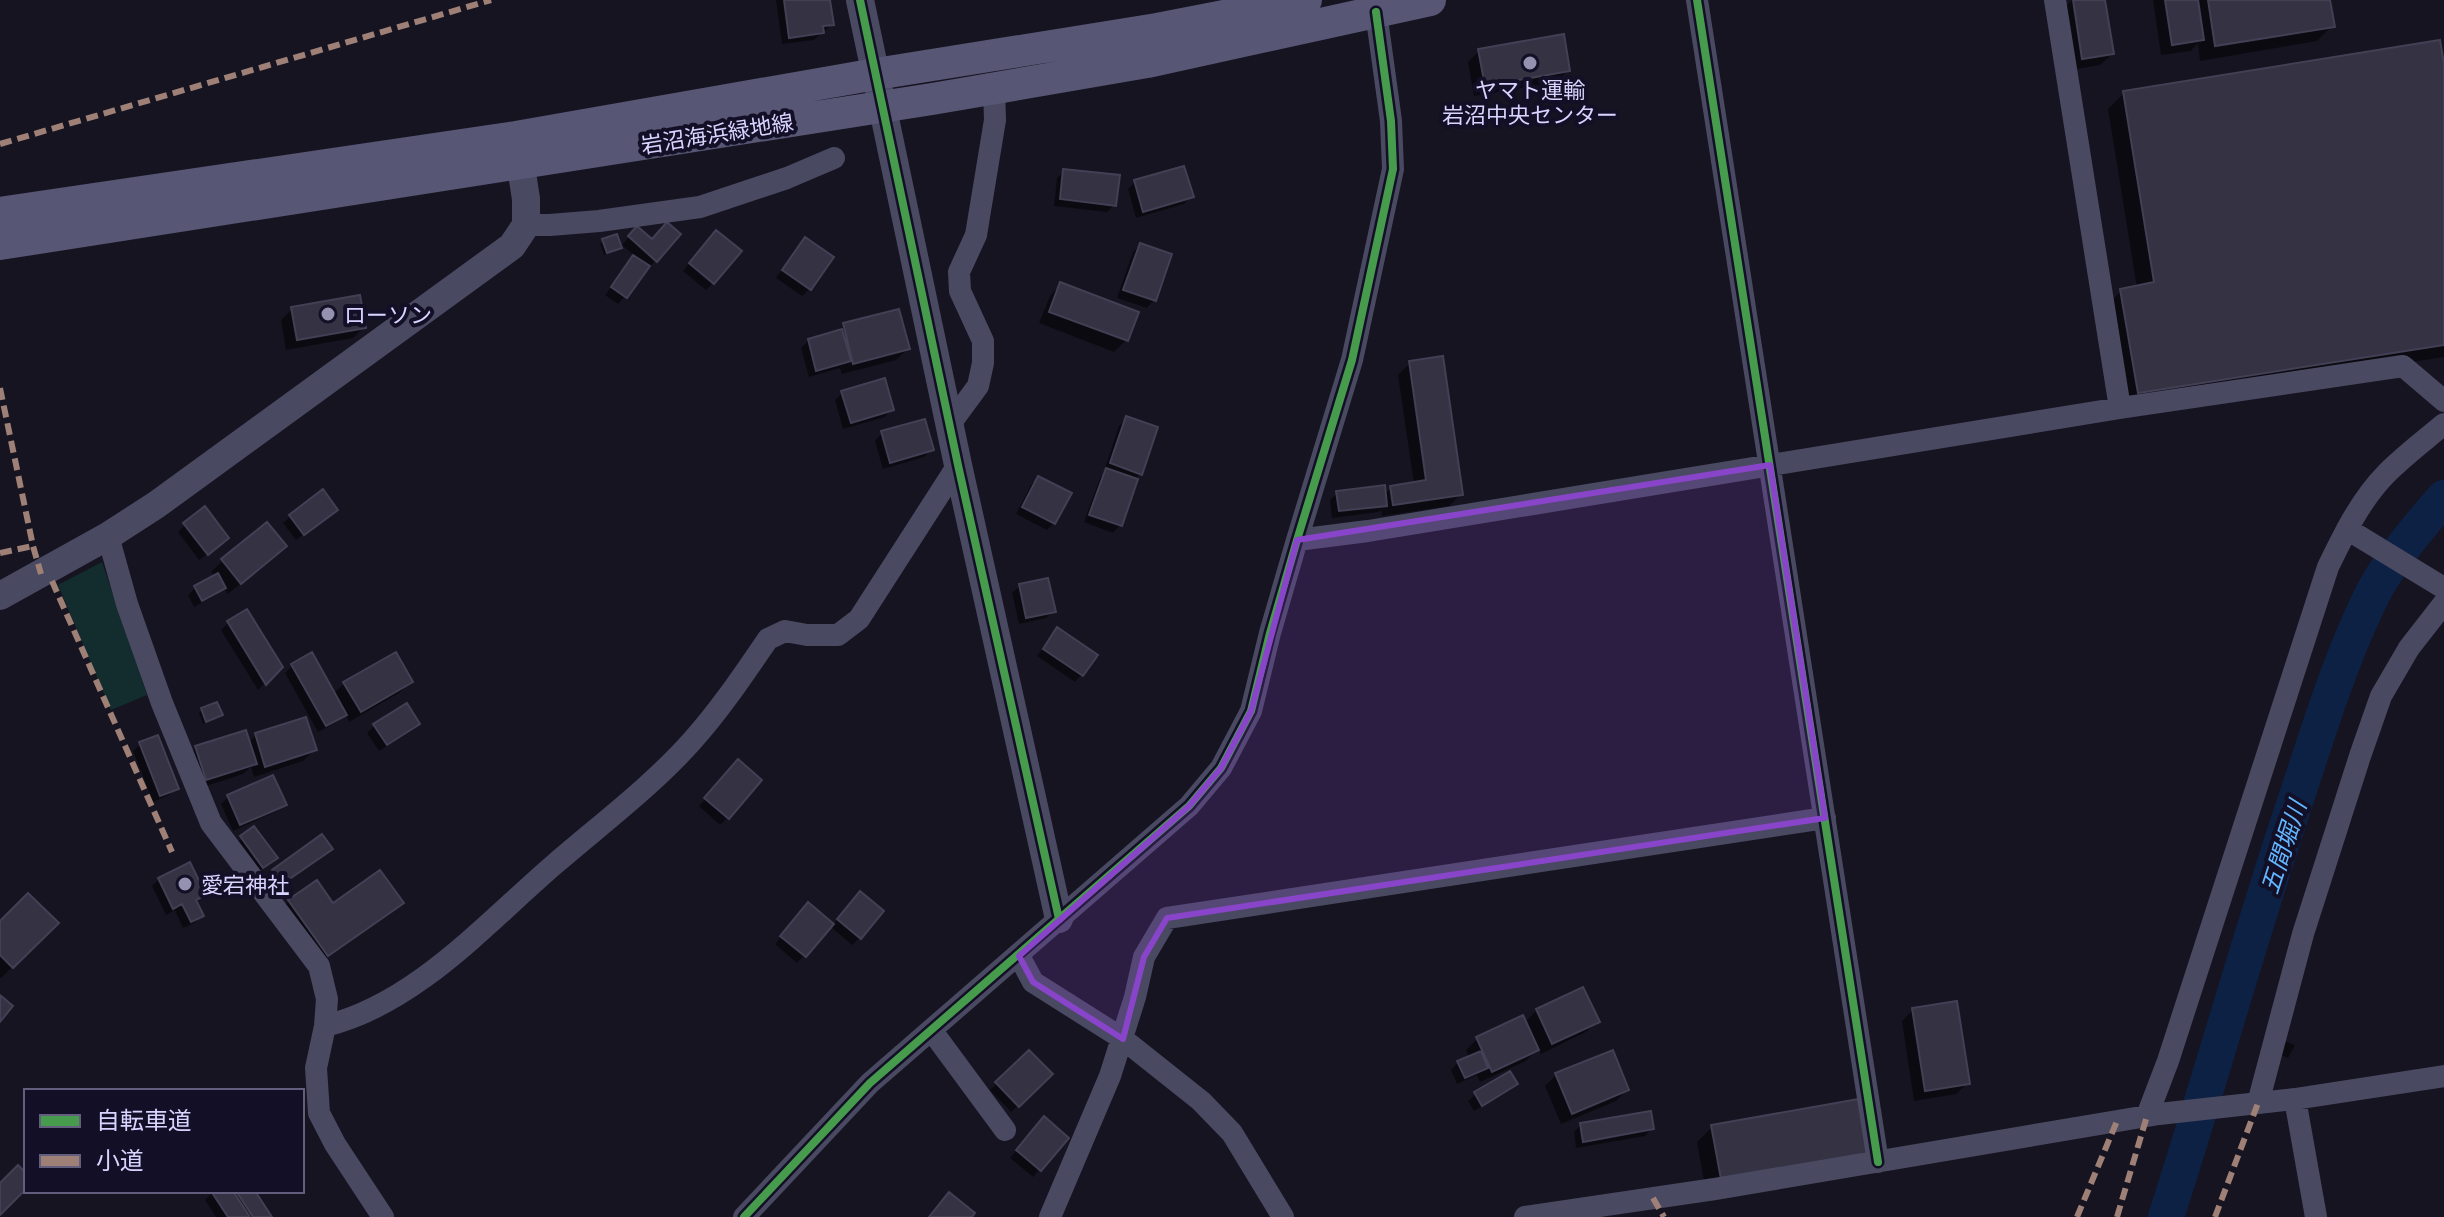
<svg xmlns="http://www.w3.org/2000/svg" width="2444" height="1217" font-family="'IBM Plex Sans','Noto Sans JP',sans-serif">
  <rect width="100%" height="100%" fill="#161421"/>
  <path fill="#132c2d" d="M102,562L147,695L111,710L58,585Z"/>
  <path fill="#0007" d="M776,0H828L832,24L814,40L782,44Z
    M2072,0H2103L2112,54L2100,65L2071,70L2062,10Z
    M2153,0H2328L2332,26L2317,41L2200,61L2198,43L2191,51L2161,55Z
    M1479,51L1568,70L1557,82L1474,96L1468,62Z
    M2444,76V357L2123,407L2106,306L2121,291L2137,288L2108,109L2124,93Z
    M1064,171L1114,205L1107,212L1054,206L1057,178Z
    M1135,182L1191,196L1184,204L1136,218L1128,189Z
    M637,228L652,241L678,234L618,304L605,295L635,256L622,245Z
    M709,239L713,283L706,290L683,271Z
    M603,241L619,247L604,255L600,244Z
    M1140,245L1169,255L1154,300L1147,308L1117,298L1133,252Z
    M798,247L810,289L802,296L776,278Z
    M1061,284L1136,313L1126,340L1114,352L1039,323L1050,296Z
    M292,309L364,327L353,338L286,350L281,320Z
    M844,325L908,349L896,360L842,374L840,368L809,377L801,348L809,340L836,333Z
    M1410,363L1461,494L1449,506L1382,516L1381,510L1378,512L1332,518L1330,500L1337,493L1384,494L1391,488L1414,484L1398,375Z
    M842,393L892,409L885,417L843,429L835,400Z
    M1127,418L1140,474L1134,480H1136L1120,525L1113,533L1084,522L1100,478L1106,471H1104L1119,426Z
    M882,433L932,449L924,457L883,469L875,441Z
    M1039,478L1054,523L1047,530L1016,514L1031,485Z
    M291,516L328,517L296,540L283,523Z
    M185,525L220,545L199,560L178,532Z
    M267,525L284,546L228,594L224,588L216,595L194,607L188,595L195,588L215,577L211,572L222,561Z
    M1020,586L1054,611L1046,618L1019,624L1012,593Z
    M228,623L281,667L258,690L221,630Z
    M1057,630L1082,674L1075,682L1037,656Z
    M292,666L333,694L345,683L411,682L399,693L349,722L345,714L337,722L318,732L285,673Z
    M202,710L220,715L203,724L199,713Z
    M418,724L411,731L379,751L367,733L374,726Z
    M256,735L314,750L303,761L254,777L251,767L243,774L194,790L184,759L196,748L248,743Z
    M141,744L176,788L169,795L153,802L133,751Z
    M731,769L727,818L720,825L699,806Z
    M228,797L284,804L277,811L233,831L221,804Z
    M254,829L268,864L255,874L234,845Z
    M323,856L274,890L266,879L273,872Z
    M159,879L203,895L195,903L202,916L194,923L183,928L175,910L166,915L152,886Z
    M289,901L332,905L401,903L390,914L316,966L278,913Z
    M853,901L859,938L852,945L830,926L797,963L775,944L801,912L833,925Z
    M56,923L1,978H0V924Z
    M1537,1010L1597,1021L1586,1032L1541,1054L1538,1048L1526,1061L1480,1082L1477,1075L1457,1084L1451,1070L1458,1062L1469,1058L1466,1050L1477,1039L1522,1018L1524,1023Z
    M1913,1010L1968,1083L1956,1094L1914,1101L1902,1021Z
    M2285,1041L2295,1045L2288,1058L2277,1054Z
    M1029,1053L1050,1074L1011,1112L990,1090Z
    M1556,1075L1627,1090L1616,1101L1561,1124L1545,1086Z
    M1516,1084L1509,1091L1474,1111L1468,1101L1476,1094Z
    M1857,1102L1706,1193L1697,1142L1712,1127Z
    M1581,1125L1652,1128L1645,1136L1576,1148L1574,1132Z
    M1037,1126L1040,1169L1033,1177L1010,1158Z
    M214,1191H252L269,1217H216L205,1200Z"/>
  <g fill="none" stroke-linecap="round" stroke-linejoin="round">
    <path stroke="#0d2144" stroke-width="36" d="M2166,1217C2209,1084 2246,950 2290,817C2315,743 2337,666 2372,595C2388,563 2420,525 2444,498"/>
  </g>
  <path fill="#343243" stroke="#433f54" stroke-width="2" d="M784,0H830L834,25L823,26L824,33L789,38Z
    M2073,0H2105L2114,54L2082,59Z
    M2165,0H2198L2204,40L2172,45Z
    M2208,0H2330L2335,27L2215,46Z
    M1564,34L1570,71L1485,86L1478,49Z
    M2440,40L2444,64V345L2138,393L2120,289L2154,282L2123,91Z
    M1184,166L1194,197L1143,212L1134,180Z
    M1063,169L1120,175L1116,206L1060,199Z
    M667,222L681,234L657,262L628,236L637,226L652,239Z
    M716,230L742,251L714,284L689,263Z
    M617,234L622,248L607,253L602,239Z
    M805,237L834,257L811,290L782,270Z
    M1140,243L1172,254L1156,301L1123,290Z
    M633,255L650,266L627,298L611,287Z
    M1060,282L1139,312L1128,341L1049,312Z
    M360,295L366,328L297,340L291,307Z
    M899,309L910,349L853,364L843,323Z
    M842,329L851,361L816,371L808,339Z
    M1443,356L1463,495L1393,505L1390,486L1426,480L1409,361Z
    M885,378L894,410L851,423L841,391Z
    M1126,416L1158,427L1142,475L1110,463Z
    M925,419L934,450L890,463L881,431Z
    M1106,468L1138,479L1122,526L1089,515Z
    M1038,476L1072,493L1055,524L1022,507Z
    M1385,485L1387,506L1339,511L1336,491Z
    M323,489L338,510L304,535L289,515Z
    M205,506L229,538L208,555L183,523Z
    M267,522L287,546L241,584L221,559Z
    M218,573L226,588L202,601L194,586Z
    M1048,578L1056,612L1026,618L1019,584Z
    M247,609L283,667L266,685L227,621Z
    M1057,627L1098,655L1083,676L1043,649Z
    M312,652L347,715L326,726L291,664Z
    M396,652L413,682L361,712L343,682Z
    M217,702L223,715L206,722L201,708Z
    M407,703L420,724L387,745L373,724Z
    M306,717L317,750L265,767L255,733Z
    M246,730L257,764L206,780L195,746Z
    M158,735L179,789L160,796L139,742Z
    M738,759L762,780L729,819L704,798Z
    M273,775L287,805L240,825L227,795Z
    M254,826L278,858L263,868L240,836Z
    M322,834L333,849L282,884L272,870Z
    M190,862L206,895L196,900L204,916L191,922L182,904L173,909L158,878Z
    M380,870L404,903L328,956L288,900L317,880L333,903Z
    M860,891L884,911L861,939L837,919Z
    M28,893L59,923L13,968L0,955V921Z
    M808,902L834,924L806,957L780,936Z
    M1583,987L1600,1022L1552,1044L1536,1009Z
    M0,995L13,1006L0,1022Z
    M1957,1001L1970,1084L1925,1091L1912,1008Z
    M1523,1015L1539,1050L1492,1072L1476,1037Z
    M1029,1050L1053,1074L1019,1107L995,1082Z
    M1613,1050L1629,1090L1572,1114L1555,1073Z
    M1481,1051L1488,1068L1465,1078L1457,1061Z
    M1510,1071L1518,1084L1482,1106L1474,1092Z
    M1859,1099L1868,1153L1721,1179L1711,1125Z
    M1651,1111L1654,1129L1583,1142L1580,1123Z
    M1044,1116L1069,1138L1041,1171L1016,1150Z
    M18,1165L26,1173V1189L0,1215V1183Z
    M211,1191H233L250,1217H228Z
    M236,1191H255L272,1217H253Z
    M949,1192L975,1213L972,1217H929Z"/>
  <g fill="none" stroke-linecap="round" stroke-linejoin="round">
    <path stroke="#4a4962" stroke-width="22" d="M1697,0L1878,1162
      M2055,0L2120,408
      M526,225H550L599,221L700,207L787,178L834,158
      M950,424L978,386L983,363V341L960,291L959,272L976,235L995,120L994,88
      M2347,529L2444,588
      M108,536L127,604L162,703L211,823L319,966L327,999L325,1026L316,1068L319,1113L335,1144L383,1217
      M1297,540L1368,531L2120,408L2403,366L2444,401
      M1019,956L1033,982L1123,1039L1201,1101L1232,1133L1283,1217
      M325,1026C416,1004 487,922 556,863C600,825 653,785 692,741C720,710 744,674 768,639L785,631L807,635H838L859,619L958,465
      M932,1031L1005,1130
      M2295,1099L2316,1217
      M2258,1103L2303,934L2360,756L2381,696L2409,648L2444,603
      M2147,1116L2168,1061L2328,567C2344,534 2361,499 2387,473C2405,455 2425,440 2444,424
      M744,1217L870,1083L1189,806L1221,768L1251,711L1270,633L1297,540L1352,360L1393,169L1391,121L1376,12
      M1050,1217L1110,1076L1135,997L1144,957L1167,918L1825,818
      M1525,1217L1715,1189L2159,1114L2295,1099L2444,1076"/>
    <path stroke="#4a4962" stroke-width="28" d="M860,0L958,465L1059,919
      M0,596L108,536L156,505L512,246L526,225V199L517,141"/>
    <path stroke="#575674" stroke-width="32" d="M0,213L516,137L876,74L1157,29L1306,0
      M0,244L932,99L1147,62L1430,0"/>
    <path stroke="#9e8076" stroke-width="6" stroke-dasharray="12 6" stroke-linecap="butt" d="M0,144L491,0
      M0,388L33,546L41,574
      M0,553L33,546
      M52,581L172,852
      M1653,1198L1664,1217
      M2077,1217L2117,1121
      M2117,1217L2147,1116
      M2215,1217L2258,1103"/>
    <defs>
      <path id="cycleway" d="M860,0L958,465L1059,919
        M1697,0L1878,1162
        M744,1217L870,1083L1189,806L1221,768L1251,711L1270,633L1297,540L1352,360L1393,169L1391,121L1376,12"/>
    </defs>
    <use href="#cycleway" stroke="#130f26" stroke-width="13"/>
    <use href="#cycleway" stroke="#469c4c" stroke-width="8"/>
  </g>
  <path fill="#8945c9" fill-opacity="0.2" stroke="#8945c9" stroke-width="6" stroke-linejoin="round" d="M1770,465L1825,818L1167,918L1144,957L1123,1039L1033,982L1019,956L1189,806L1221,768L1251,711L1297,540Z"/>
  <g fill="#9591b1" stroke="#130f26" stroke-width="3">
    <circle cx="1530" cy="63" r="8"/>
    <circle cx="328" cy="314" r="8"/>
    <circle cx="185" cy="884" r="8"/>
  </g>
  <g text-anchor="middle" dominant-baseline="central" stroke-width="8" stroke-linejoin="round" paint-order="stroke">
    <g font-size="22" fill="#d9d4ff" stroke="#130f26" text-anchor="start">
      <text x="1530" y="89" text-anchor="middle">ヤマト運輸<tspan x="1530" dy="25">岩沼中央センター</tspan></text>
      <text x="344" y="314">ローソン</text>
      <text x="201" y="884">愛宕神社</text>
    </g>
    <g font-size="22" fill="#d9d4ff" stroke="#130f26">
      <text transform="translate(717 133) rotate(-9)">岩沼海浜緑地線</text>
    </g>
    <g font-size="24" font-style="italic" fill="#62b6ff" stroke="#130f26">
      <text transform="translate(2283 847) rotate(-72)">五間堀川</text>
    </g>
  </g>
  <rect x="24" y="1089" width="280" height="104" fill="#130f26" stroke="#625e7d" stroke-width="2"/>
  <rect x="40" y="1115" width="40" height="12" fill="#469c4c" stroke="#625e7d" stroke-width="2"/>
  <text x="96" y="1129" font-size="24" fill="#d9d4ff">自転車道</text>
  <rect x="40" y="1155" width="40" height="12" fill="#9e8076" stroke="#625e7d" stroke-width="2"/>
  <text x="96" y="1169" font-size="24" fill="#d9d4ff">小道</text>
</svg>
